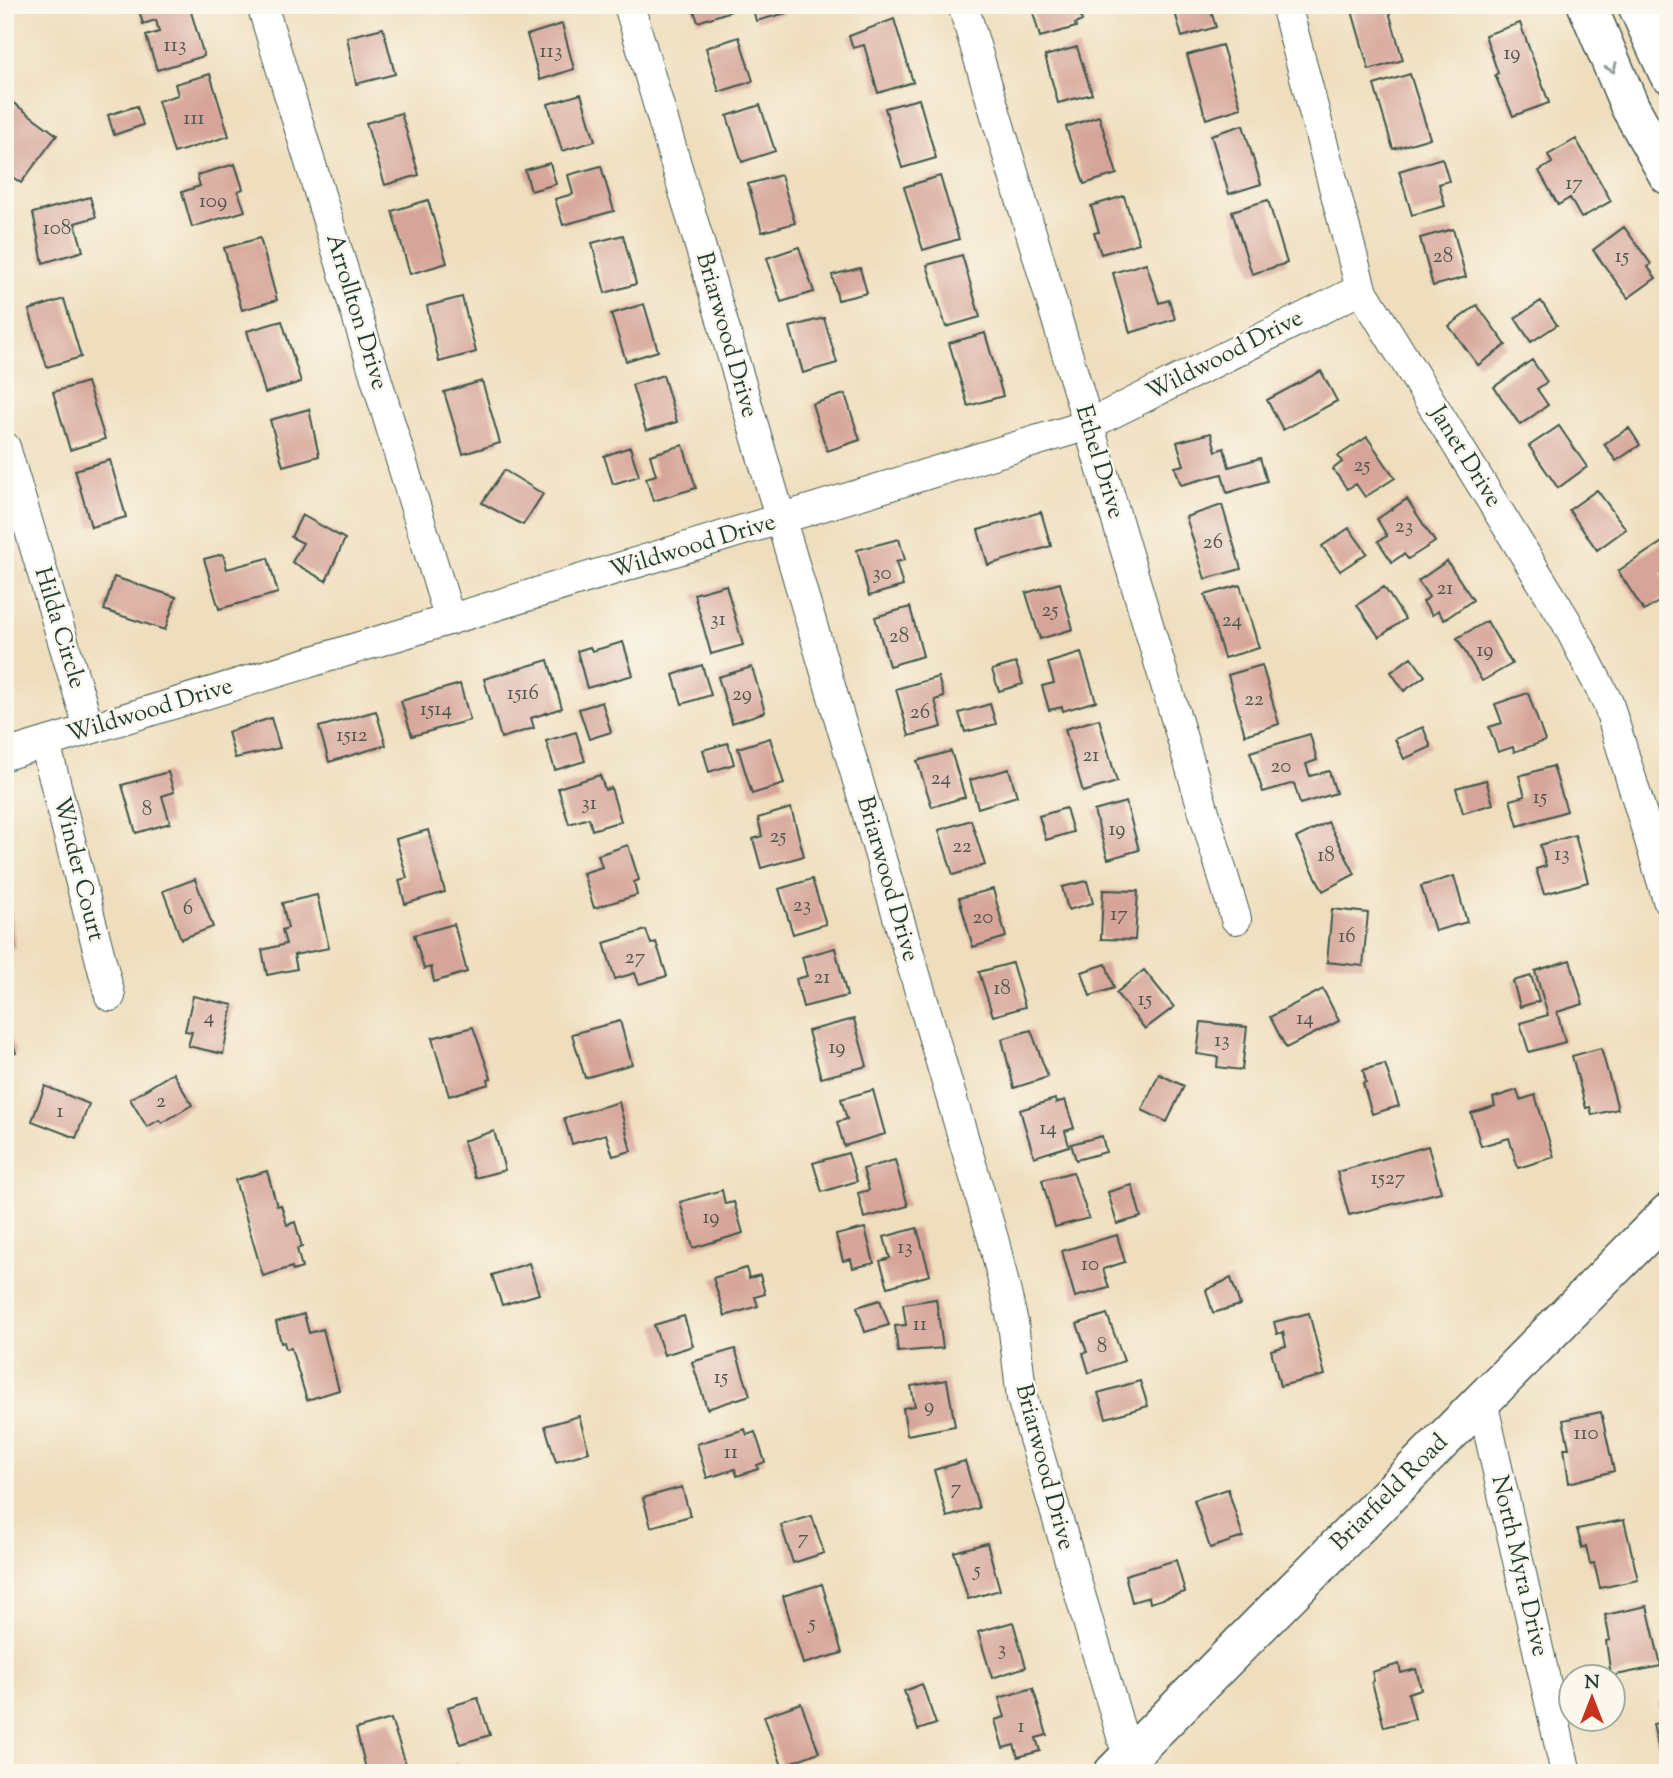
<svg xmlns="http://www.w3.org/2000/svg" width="1673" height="1778" font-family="'Sorts Mill Goudy',serif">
  <rect width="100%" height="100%" fill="#fbf7ec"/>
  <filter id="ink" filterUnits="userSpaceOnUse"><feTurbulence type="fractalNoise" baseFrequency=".0143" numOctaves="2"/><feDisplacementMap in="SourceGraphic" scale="14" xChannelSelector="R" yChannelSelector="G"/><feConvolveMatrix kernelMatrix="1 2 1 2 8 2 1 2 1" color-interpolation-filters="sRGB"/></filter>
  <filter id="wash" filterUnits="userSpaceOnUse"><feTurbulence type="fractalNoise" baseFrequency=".00686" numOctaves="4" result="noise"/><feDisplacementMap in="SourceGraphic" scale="28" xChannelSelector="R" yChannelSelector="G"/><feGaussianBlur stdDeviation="1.57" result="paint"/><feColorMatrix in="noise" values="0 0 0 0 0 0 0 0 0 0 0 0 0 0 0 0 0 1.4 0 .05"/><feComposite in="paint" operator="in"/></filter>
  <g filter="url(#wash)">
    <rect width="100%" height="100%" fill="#efdebd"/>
    <g id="blocks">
      <path fill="#d6a498" d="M143,5H189L204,56L157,70L146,36L159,32L156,20L143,24L138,7Z
        M692,5H729L731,11L698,22Z
        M752,5H784L786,13L756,21Z
        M1031,5H1077L1082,21L1075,24L1076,27L1040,37Z
        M1173,5H1209L1216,27L1182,37Z
        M1371,5H1387L1403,60L1369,70L1352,11Z
        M894,19L913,82L878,93L864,45L853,48L849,36Z
        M1520,23L1549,103L1513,116L1495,75L1498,73L1485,35Z
        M562,24L574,69L540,80L527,35Z
        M383,28L395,74L356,84L347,37Z
        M739,37L753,81L719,92L706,48Z
        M1222,45L1241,108L1206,119L1187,55Z
        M1077,47L1092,94L1058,103L1045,56Z
        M210,74L229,136L174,153L158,101L178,95L175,84Z
        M1410,74L1430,138L1393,149L1374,85Z
        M581,94L595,141L562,151L548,104Z
        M8,99L57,135L21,183L5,172V103Z
        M919,99L936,158L902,168L885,108Z
        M760,105L775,151L742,162L727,116Z
        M137,106L143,125L114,135L108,115Z
        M401,113L419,175L385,185L366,123Z
        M1099,116L1117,174L1084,184L1066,127Z
        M1243,125L1261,184L1229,194L1211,135Z
        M1576,139L1611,201L1581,218L1570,198L1558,205L1539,171L1552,163L1548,155Z
        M1442,158L1449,181L1439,184L1445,206L1412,215L1399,171Z
        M550,163L556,184L531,191L525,170Z
        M235,164L243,189L238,191L245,211L192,227L182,192L200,186L197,175Z
        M601,166L614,211L563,225L555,199L573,194L568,175Z
        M781,175L795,223L762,232L748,184Z
        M940,176L959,239L923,250L904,187Z
        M1124,196L1139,243L1101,254L1094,233L1099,232L1091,206Z
        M90,197L96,217L75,223L83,251L43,263L33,213Z
        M428,200L447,263L410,274L392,211Z
        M1268,200L1287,263L1252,274L1232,211Z
        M1624,227L1651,264L1648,267L1656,278L1628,298L1593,250Z
        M1453,229L1466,277L1433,286L1420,238Z
        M623,235L636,284L605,293L592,243Z
        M260,238L277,300L242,310L224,248Z
        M799,247L814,292L781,302L767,258Z
        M962,255L980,317L946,327L927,265Z
        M1146,263L1159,303L1169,300L1175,319L1130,333L1113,273Z
        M860,268L867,293L838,300L832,275Z
        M462,297L476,352L439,362L427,306Z
        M64,299L81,357L47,367L29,310Z
        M1541,301L1557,325L1531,342L1515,318Z
        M644,304L658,351L626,361L611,314Z
        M1477,305L1506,345L1478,365L1449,326Z
        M824,318L837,363L803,373L790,327Z
        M282,321L301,382L265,393L247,331Z
        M985,333L1003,396L968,406L949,343Z
        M1532,360L1547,382L1537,389L1548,405L1520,425L1494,387Z
        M1321,371L1337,401L1283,430L1267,400Z
        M663,375L677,422L646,431L632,385Z
        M482,381L500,443L463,454L444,392Z
        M87,382L105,439L70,450L53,392Z
        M845,394L860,440L827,451L812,404Z
        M309,409L319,456L283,466L270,420Z
        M1559,426L1587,467L1558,488L1529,446Z
        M1629,428L1640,445L1616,461L1604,444Z
        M1211,433L1216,451L1224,448L1229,467L1260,458L1267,481L1227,493L1222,474L1181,485L1175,467L1184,465L1177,442Z
        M1367,437L1395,478L1365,497L1356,484L1347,489L1333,469L1342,462L1338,456Z
        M683,445L696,488L653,501L646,478L656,475L650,455Z
        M630,447L639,476L613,484L604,456Z
        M110,460L126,517L91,527L75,470Z
        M504,470L543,494L523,525L482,503Z
        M1597,490L1626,529L1597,550L1569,510Z
        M1407,499L1435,542L1408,559L1404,554L1392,562L1378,541L1387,536L1377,519Z
        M1222,505L1241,569L1205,579L1186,517Z
        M1041,512L1051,546L988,565L978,530Z
        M302,515L345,539L326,581L292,562L303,543L291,537Z
        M1349,528L1367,553L1340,571L1322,546Z
        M899,539L905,560L896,562L903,586L869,596L857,550Z
        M1664,541L1668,547V568L1661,573L1668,583V596L1644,611L1618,571Z
        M223,554L227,569L268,558L278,593L219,609L204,559Z
        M1447,561L1473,600L1444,620L1438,611L1432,615L1423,602L1429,597L1418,581Z
        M114,577L176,597L165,630L104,610Z
        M1060,583L1073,629L1040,639L1026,593Z
        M726,585L743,645L711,654L694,594Z
        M1240,585L1259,648L1224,658L1205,595Z
        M1384,587L1405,619L1379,637L1357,605Z
        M910,607L923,656L889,666L875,617Z
        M1487,621L1512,664L1482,681L1457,638Z
        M623,642L633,675L587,688L577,651L590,647L592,651Z
        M1081,653L1096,701L1063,711L1062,707L1049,710L1042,686L1054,683L1048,663Z
        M1411,657L1425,676L1404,691L1391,672Z
        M548,660L562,708L531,718L534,728L501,738L484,679Z
        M1016,663L1023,684L999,691L992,670Z
        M702,665L711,695L682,704L673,675Z
        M1262,665L1279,724L1245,735L1228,675Z
        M752,667L765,712L732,723L718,677Z
        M938,677L944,697L935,700L942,727L909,736L896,689Z
        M460,684L470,720L412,736L401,701Z
        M1528,693L1545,741L1514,752L1513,747L1498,752L1489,727L1502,723L1495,704Z
        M602,702L611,732L589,739L579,709Z
        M990,704L996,724L965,732L959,713Z
        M376,711L386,745L329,762L319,727Z
        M271,718L280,748L235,758L228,732Z
        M1099,719L1117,782L1083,792L1065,729Z
        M1423,727L1431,747L1404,759L1395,739Z
        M576,732L585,761L555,770L546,741Z
        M1310,734L1317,760L1306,764L1310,776L1329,771L1336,793L1300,804L1294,783L1263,792L1250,752Z
        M770,738L784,784L752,794L738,748Z
        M728,743L734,764L709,772L703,750Z
        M951,751L965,797L932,807L917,761Z
        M1553,766L1567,811L1518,826L1510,800L1525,796L1519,776Z
        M1009,769L1017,796L978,808L970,780Z
        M168,772L174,792L162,796L170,823L136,833L122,785Z
        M600,775L605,790L611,788L621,821L592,830L589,818L569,824L558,788Z
        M1486,780L1493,804L1463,813L1456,788Z
        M1126,802L1139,850L1108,859L1094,811Z
        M791,808L804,856L761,868L753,839L762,836L758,818Z
        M1066,808L1073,832L1046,840L1039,816Z
        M971,820L985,865L953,875L939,830Z
        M1328,822L1355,874L1323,891L1296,838Z
        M428,830L445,892L405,904L399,880L407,878L396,839Z
        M1575,835L1588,882L1544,894L1536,869L1546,866L1540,845Z
        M628,845L639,880L634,882L637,895L594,908L583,873L602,867L598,855Z
        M1454,876L1467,922L1435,931L1421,886Z
        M195,879L213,927L181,939L163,891Z
        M812,879L826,924L793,934L779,889Z
        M1087,881L1093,903L1068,910L1062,887Z
        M993,889L1006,937L973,947L959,898Z
        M1103,890L1138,891L1135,940L1101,939Z
        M317,895L329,948L294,955L297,969L267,975L262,950L286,944L282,930L288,928L282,903Z
        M10,899L15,948L5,949V900Z
        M1332,909L1368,913L1363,966L1327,962Z
        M454,924L467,972L434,982L431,967L424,969L414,935Z
        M646,930L651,944L656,942L667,976L639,984L635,973L615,979L604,943Z
        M835,948L847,996L803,1007L796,979L807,976L802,957Z
        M1570,960L1583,1004L1557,1012L1565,1042L1529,1052L1520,1023L1548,1015L1535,971Z
        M1012,963L1025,1007L993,1016L979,972Z
        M1106,964L1114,988L1090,996L1082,972Z
        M1144,970L1174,1007L1145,1029L1116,993Z
        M1531,976L1539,1001L1520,1007L1513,981Z
        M1323,989L1339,1021L1286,1048L1270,1017Z
        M193,996L233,1005L223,1054L188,1046L192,1032L185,1031Z
        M854,1019L867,1066L821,1078L808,1031Z
        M620,1021L632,1064L585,1078L572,1034Z
        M1201,1022L1247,1027L1242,1070L1217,1067L1218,1057L1197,1054Z
        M5,1023L16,1053L5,1057Z
        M473,1027L491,1078L488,1079L489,1084L449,1096L432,1038Z
        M1031,1030L1048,1077L1014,1088L1002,1039Z
        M1601,1048L1618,1109L1592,1115L1590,1107L1586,1108L1572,1056Z
        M1385,1064L1399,1106L1372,1114L1363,1083L1366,1082L1363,1070Z
        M173,1073L192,1105L162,1123L159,1120L147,1127L130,1099Z
        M1159,1074L1184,1086L1167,1122L1142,1110Z
        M45,1086L89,1104L76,1138L32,1121Z
        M873,1090L885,1134L844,1146L837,1122L847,1119L841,1099Z
        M1517,1090L1520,1100L1535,1095L1554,1157L1518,1168L1509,1138L1481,1146L1471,1113L1495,1106L1493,1098Z
        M1055,1099L1056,1103L1065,1100L1074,1128L1065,1131L1069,1146L1034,1157L1020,1110Z
        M619,1102L631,1151L613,1156L606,1134L572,1144L564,1118Z
        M494,1131L505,1170L475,1178L463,1141Z
        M1102,1136L1106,1152L1076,1160L1071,1144Z
        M1428,1146L1441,1192L1349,1215L1337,1172Z
        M848,1153L857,1181L822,1192L813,1163Z
        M895,1160L908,1206L864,1218L858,1193L869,1190L863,1169Z
        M267,1171L277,1206L281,1205L287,1225L295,1222L302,1247L297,1249L302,1268L293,1271L292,1267L263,1276L235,1180Z
        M1073,1172L1089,1218L1055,1227L1042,1180Z
        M1132,1185L1141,1217L1117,1224L1108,1192Z
        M722,1190L725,1204L734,1202L743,1233L693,1248L680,1202Z
        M865,1228L874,1263L853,1268L851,1259L843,1261L836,1235Z
        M917,1228L930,1275L888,1287L880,1261L890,1258L884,1237Z
        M1117,1235L1125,1262L1103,1269L1109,1288L1075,1297L1062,1251Z
        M529,1263L539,1294L502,1305L492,1275Z
        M746,1268L749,1278L760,1275L765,1294L755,1297L758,1306L725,1316L713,1278Z
        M1231,1278L1240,1305L1213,1313L1206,1290Z
        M936,1299L943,1348L898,1352L895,1326L906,1325L903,1304Z
        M880,1300L889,1325L865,1332L857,1307Z
        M1309,1313L1325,1375L1280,1386L1271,1350L1286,1346L1283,1332L1277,1334L1274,1322Z
        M304,1314L309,1333L323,1329L339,1390L307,1400L291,1348L286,1349L284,1342L281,1343L276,1322Z
        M1107,1314L1124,1361L1089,1373L1083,1353L1087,1352L1077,1324Z
        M684,1316L693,1346L664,1355L654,1325Z
        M735,1349L750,1395L707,1409L692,1362Z
        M947,1380L955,1426L907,1435L903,1408L915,1406L911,1386Z
        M1140,1381L1148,1406L1106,1418L1098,1393Z
        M1601,1412L1614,1471L1569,1483L1564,1448H1569L1563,1420Z
        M579,1416L589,1452L556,1462L545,1426Z
        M745,1429L747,1435L755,1432L765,1462L757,1465L758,1469L737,1476L735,1469L707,1478L697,1444Z
        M965,1461L979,1508L947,1517L934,1470Z
        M682,1487L690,1516L651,1527L643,1498Z
        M1228,1489L1243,1537L1210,1548L1194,1500Z
        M812,1516L824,1553L793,1563L781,1525Z
        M1624,1520L1638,1580L1600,1588L1594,1563L1590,1564L1586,1546L1582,1548L1577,1529Z
        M987,1543L1000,1590L968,1599L954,1552Z
        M1176,1560L1185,1592L1150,1603L1149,1597L1132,1602L1125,1575Z
        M822,1584L842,1653L803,1664L783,1596Z
        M1647,1606L1661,1666L1611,1676L1606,1641L1610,1640L1605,1615Z
        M1013,1622L1026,1667L992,1678L978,1632Z
        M1399,1664L1401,1673L1416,1669L1421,1689L1408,1693L1415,1719L1384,1727L1372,1682L1374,1681L1372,1672Z
        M922,1684L936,1724L918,1730L904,1691Z
        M1033,1688L1047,1735L1036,1738L1040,1751L1018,1757L1014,1745L1003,1748L995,1720L1005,1717L999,1698Z
        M478,1698L490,1735L460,1744L448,1707Z
        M1668,1701V1773H1664L1653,1724L1664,1722L1660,1703Z
        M801,1703L819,1752L782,1766L764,1716Z
        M391,1719L409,1773H367L356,1729Z
        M459,1763L462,1773H438L437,1768Z"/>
    </g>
  </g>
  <g filter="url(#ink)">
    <use href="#blocks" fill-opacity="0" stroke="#3e5549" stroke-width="2"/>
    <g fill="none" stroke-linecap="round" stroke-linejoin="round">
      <defs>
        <path id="minor" d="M262,5L450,620
          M629,5L994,1242L1013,1323L1022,1398L1128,1757
          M963,5L1236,919
          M1286,5L1361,289L1566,621L1608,703L1668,900
          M5,447L89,728
          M45,743L110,996
          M5,755L1088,425L1361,289
          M1482,1401L1566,1773"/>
        <path id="secondary" d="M1587,5L1630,107L1668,175
          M1637,5L1668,73
          M1113,1773L1668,1213"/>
      </defs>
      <use href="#minor" stroke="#3e5549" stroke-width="32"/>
      <use href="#secondary" stroke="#3e5549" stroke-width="41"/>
      <use href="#minor" stroke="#fff" stroke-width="30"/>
      <use href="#secondary" stroke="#fff" stroke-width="38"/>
    </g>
    <defs><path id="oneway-chevron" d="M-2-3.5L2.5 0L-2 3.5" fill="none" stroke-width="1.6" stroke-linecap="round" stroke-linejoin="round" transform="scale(1.75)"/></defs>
    <use stroke="#8f9e9a" href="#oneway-chevron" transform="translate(1612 68) rotate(66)"/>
  </g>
  <g text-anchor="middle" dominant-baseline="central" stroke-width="5" stroke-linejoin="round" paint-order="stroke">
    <g font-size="21" fill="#4d574d">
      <text x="175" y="46">113</text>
      <text x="551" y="52">113</text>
      <text x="1512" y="54">19</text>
      <text x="194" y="119">111</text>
      <text x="1574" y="184">17</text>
      <text x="213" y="202">109</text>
      <text x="57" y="229">108</text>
      <text x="1443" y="257">28</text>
      <text x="1622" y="257">15</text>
      <text x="1362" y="466">25</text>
      <text x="1404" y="527">23</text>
      <text x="1213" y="543">26</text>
      <text x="882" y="574">30</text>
      <text x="1445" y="589">21</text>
      <text x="1050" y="611">25</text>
      <text x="718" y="620">31</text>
      <text x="1232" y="621">24</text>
      <text x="899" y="637">28</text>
      <text x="1485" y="651">19</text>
      <text x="523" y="694">1516</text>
      <text x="742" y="695">29</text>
      <text x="1254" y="700">22</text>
      <text x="436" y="710">1514</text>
      <text x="920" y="713">26</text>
      <text x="352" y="736">1512</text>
      <text x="1091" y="756">21</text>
      <text x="1281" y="767">20</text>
      <text x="941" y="779">24</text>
      <text x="1540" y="798">15</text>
      <text x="589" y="804">31</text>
      <text x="147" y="810">8</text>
      <text x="1117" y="830">19</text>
      <text x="778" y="837">25</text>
      <text x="962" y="847">22</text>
      <text x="1562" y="855">13</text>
      <text x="1326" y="856">18</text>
      <text x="802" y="906">23</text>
      <text x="188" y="909">6</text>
      <text x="1119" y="915">17</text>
      <text x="983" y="918">20</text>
      <text x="1347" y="937">16</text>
      <text x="635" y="958">27</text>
      <text x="822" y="978">21</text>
      <text x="1002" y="989">18</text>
      <text x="1145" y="1000">15</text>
      <text x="209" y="1018">4</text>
      <text x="1305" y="1019">14</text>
      <text x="1222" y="1041">13</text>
      <text x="837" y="1048">19</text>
      <text x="161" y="1102">2</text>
      <text x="60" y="1112">1</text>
      <text x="1048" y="1129">14</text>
      <text x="1388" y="1179">1527</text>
      <text x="711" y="1218">19</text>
      <text x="905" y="1248">13</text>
      <text x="1090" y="1265">10</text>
      <text x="920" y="1325">11</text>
      <text x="1102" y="1347">8</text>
      <text x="721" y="1378">15</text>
      <text x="929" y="1407">9</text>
      <text x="1586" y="1434">110</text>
      <text x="731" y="1453">11</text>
      <text x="956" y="1489">7</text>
      <text x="803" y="1539">7</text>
      <text x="977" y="1571">5</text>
      <text x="812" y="1624">5</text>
      <text x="1002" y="1650">3</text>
      <text x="1021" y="1727">1</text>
    </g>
    <g font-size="24" fill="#1f3d34" stroke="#fbf7ec">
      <text transform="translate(356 312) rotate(73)">Arrollton Drive</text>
      <text transform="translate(726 335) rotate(74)">Briarwood Drive</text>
      <text transform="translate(1225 356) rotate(-27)">Wildwood Drive</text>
      <text transform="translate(1465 457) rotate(58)">Janet Drive</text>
      <text transform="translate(1099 462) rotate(73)">Ethel Drive</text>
      <text transform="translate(693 547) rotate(-17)">Wildwood Drive</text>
      <text transform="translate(59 628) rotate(73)">Hilda Circle</text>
      <text transform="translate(150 711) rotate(-17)">Wildwood Drive</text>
      <text transform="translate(78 869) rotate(76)">Winder Court</text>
      <text transform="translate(887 879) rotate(74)">Briarwood Drive</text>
      <text transform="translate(1044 1467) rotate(75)">Briarwood Drive</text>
      <text transform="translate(1390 1493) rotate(-45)">Briarfield Road</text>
      <text transform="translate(1519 1566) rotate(77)">North Myra Drive</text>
    </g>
  </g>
  <rect width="1673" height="1778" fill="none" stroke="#fbf7ec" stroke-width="28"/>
  <g transform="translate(1592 1698)"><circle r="33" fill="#fbf7ec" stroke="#a3ada2" stroke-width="2"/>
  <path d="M0-5L12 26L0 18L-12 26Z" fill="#c8321e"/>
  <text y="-10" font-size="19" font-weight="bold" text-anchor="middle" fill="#1f3d34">N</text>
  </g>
</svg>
